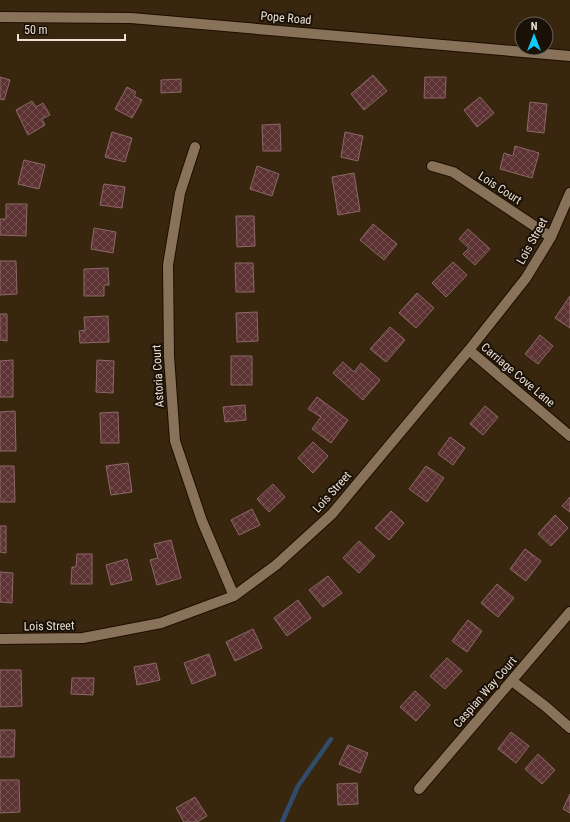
<svg xmlns="http://www.w3.org/2000/svg" width="570" height="822" font-family="'Roboto Condensed',sans-serif">
  <defs>
    <pattern id="building-cross-hatch" width="8" height="8" patternUnits="userSpaceOnUse"><rect width="8" height="8" fill="#5c3232"/><path d="M0 0l8 8M0 8l8-8" fill="none" stroke="#744f4f"/></pattern>
  </defs>
  <rect width="100%" height="100%" fill="#38260f"/>
  <g fill="none" stroke-linecap="round" stroke-linejoin="round">
    <path stroke="#314c6b" stroke-width="4.5" d="M282,822L298,786L331,739"/>
  </g>
  <path fill="url(#building-cross-hatch)" stroke="#8c6968" d="M373,75L387,91L364,110L351,94Z
    M0,77L10,80L4,100L0,99Z
    M425,77H446L445,98H424Z
    M181,79V92L161,93V80Z
    M127,87L136,92L134,96L142,100L132,118L115,109Z
    M480,97L494,113L477,127L464,110Z
    M32,101L36,107L43,103L50,115L42,119L45,125L28,135L16,110Z
    M530,102L547,104L544,133L527,131Z
    M280,124L281,151H263L262,125Z
    M112,132L132,138L125,162L105,157Z
    M345,132L363,136L358,161L341,157Z
    M515,146L539,153L532,178L500,169L504,153L513,156Z
    M24,160L45,165L39,189L18,184Z
    M257,166L279,174L272,196L250,189Z
    M354,173L360,211L338,215L332,177Z
    M104,184L125,187L122,208L100,205Z
    M6,204H27L26,236L0,235V219H6Z
    M236,216H254L255,246L237,247Z
    M373,224L397,244L384,260L360,240Z
    M94,228L116,232L113,253L91,249Z
    M468,229L490,249L475,265L463,254L469,248L459,239Z
    M0,261H16L17,294L0,295Z
    M453,262L467,275L446,297L432,283Z
    M235,263H253L254,292H236Z
    M108,268L109,285H104V296H84V269Z
    M417,293L434,308L416,328L399,313Z
    M570,296V328L555,318Z
    M257,312L258,341L237,342L236,313Z
    M0,314H7V341L0,340Z
    M108,316L109,342L80,343L79,331L85,330L84,317Z
    M390,327L405,340L386,362L370,349Z
    M540,335L553,346L538,364L525,354Z
    M231,356H252V385H231Z
    M13,360V397H0V361Z
    M97,360L114,361L113,393L96,392Z
    M343,362L354,372L361,363L380,380L363,400L333,373Z
    M317,397L348,420L331,443L312,429L321,417L308,409Z
    M245,405L246,420L225,422L223,407Z
    M485,406L498,417L483,435L470,424Z
    M15,411L16,451H0V412Z
    M118,412L119,443H101L100,413Z
    M450,437L465,448L453,465L438,454Z
    M313,442L328,456L313,473L298,458Z
    M128,463L132,492L111,495L106,466Z
    M0,466H14L15,502H0Z
    M426,466L444,478L427,502L409,489Z
    M273,484L285,497L269,512L257,499Z
    M570,497V512L562,506Z
    M252,509L260,525L239,535L231,520Z
    M391,511L404,523L389,540L375,528Z
    M555,515L568,528L551,546L538,534Z
    M0,526H6V553L0,552Z
    M171,540L181,578L157,585L150,560L158,558L154,544Z
    M359,541L375,556L359,573L343,558Z
    M525,549L541,561L526,581L510,569Z
    M77,554H92V584H71L72,567H76Z
    M127,559L132,580L111,585L106,565Z
    M0,572L13,573L12,603L0,602Z
    M328,576L342,593L323,607L309,590Z
    M497,584L514,598L498,617L481,603Z
    M298,600L311,618L287,636L274,618Z
    M468,620L482,631L467,652L452,641Z
    M253,629L262,648L235,661L226,642Z
    M209,654L216,675L192,684L184,663Z
    M447,658L462,671L445,689L430,676Z
    M156,663L160,680L137,685L134,667Z
    M0,670H21L22,706L0,707Z
    M72,678H94L93,695L71,694Z
    M415,691L430,705L416,721L400,707Z
    M0,730H15L14,757H0Z
    M511,732L529,746L516,763L498,749Z
    M348,745L368,753L360,773L339,764Z
    M538,754L555,770L542,784L525,769Z
    M0,780H19L20,812L0,813Z
    M357,783L358,804L338,805L337,784Z
    M570,794V813L563,809Z
    M195,797L207,816L197,822H184L176,808Z"/>
  <g fill="none" stroke-linecap="round" stroke-linejoin="round">
    <defs>
      <path id="minor" d="M0,17L131,18L570,56
        M195,147L180,193L168,265L169,356L175,441L202,521L234,596
        M432,166L453,172L551,237
        M469,350L570,436
        M0,639L83,638L161,623L234,596L276,565L332,514L469,350L526,278L551,237L570,193
        M512,681L545,706L570,728
        M419,789L570,612"/>
    </defs>
    <use href="#minor" stroke="#1f0e00" stroke-width="12"/>
    <use href="#minor" stroke="#88735a" stroke-width="10"/>
  </g>
  <g text-anchor="middle" dominant-baseline="central" stroke-width="4" stroke-linejoin="round" paint-order="stroke">
    <g font-size="12" fill="#ece0d2" stroke="#191107">
      <text transform="translate(286 18) rotate(5)">Pope Road</text>
      <text transform="translate(500 188) rotate(33)">Lois Court</text>
      <text transform="translate(532 241) rotate(-61)">Lois Street</text>
      <text transform="translate(518 375) rotate(40)">Carriage Cove Lane</text>
      <text transform="translate(158 376) rotate(-93)">Astoria Court</text>
      <text transform="translate(332 492) rotate(-48)">Lois Street</text>
      <text transform="translate(49 626) rotate(-1)">Lois Street</text>
      <text transform="translate(485 692) rotate(-49)">Caspian Way Court</text>
    </g>
  </g>
  <g transform="translate(534 36)"><circle r="19" fill="#191107" stroke="#6d6458"/>
  <path d="M0-3L7 15L0 10L-7 15Z" fill="#0fcafa"/>
  <text y="-6" font-size="11" font-weight="bold" text-anchor="middle" fill="#ece0d2">N</text>
  </g>
  <path d="M18 34v6h107v-6" fill="none" stroke="#ece0d2" stroke-width="2"/>
  <text x="24" y="34" font-size="12" fill="#ece0d2" stroke="#191107" stroke-width="3" paint-order="stroke">50 m</text>
</svg>
